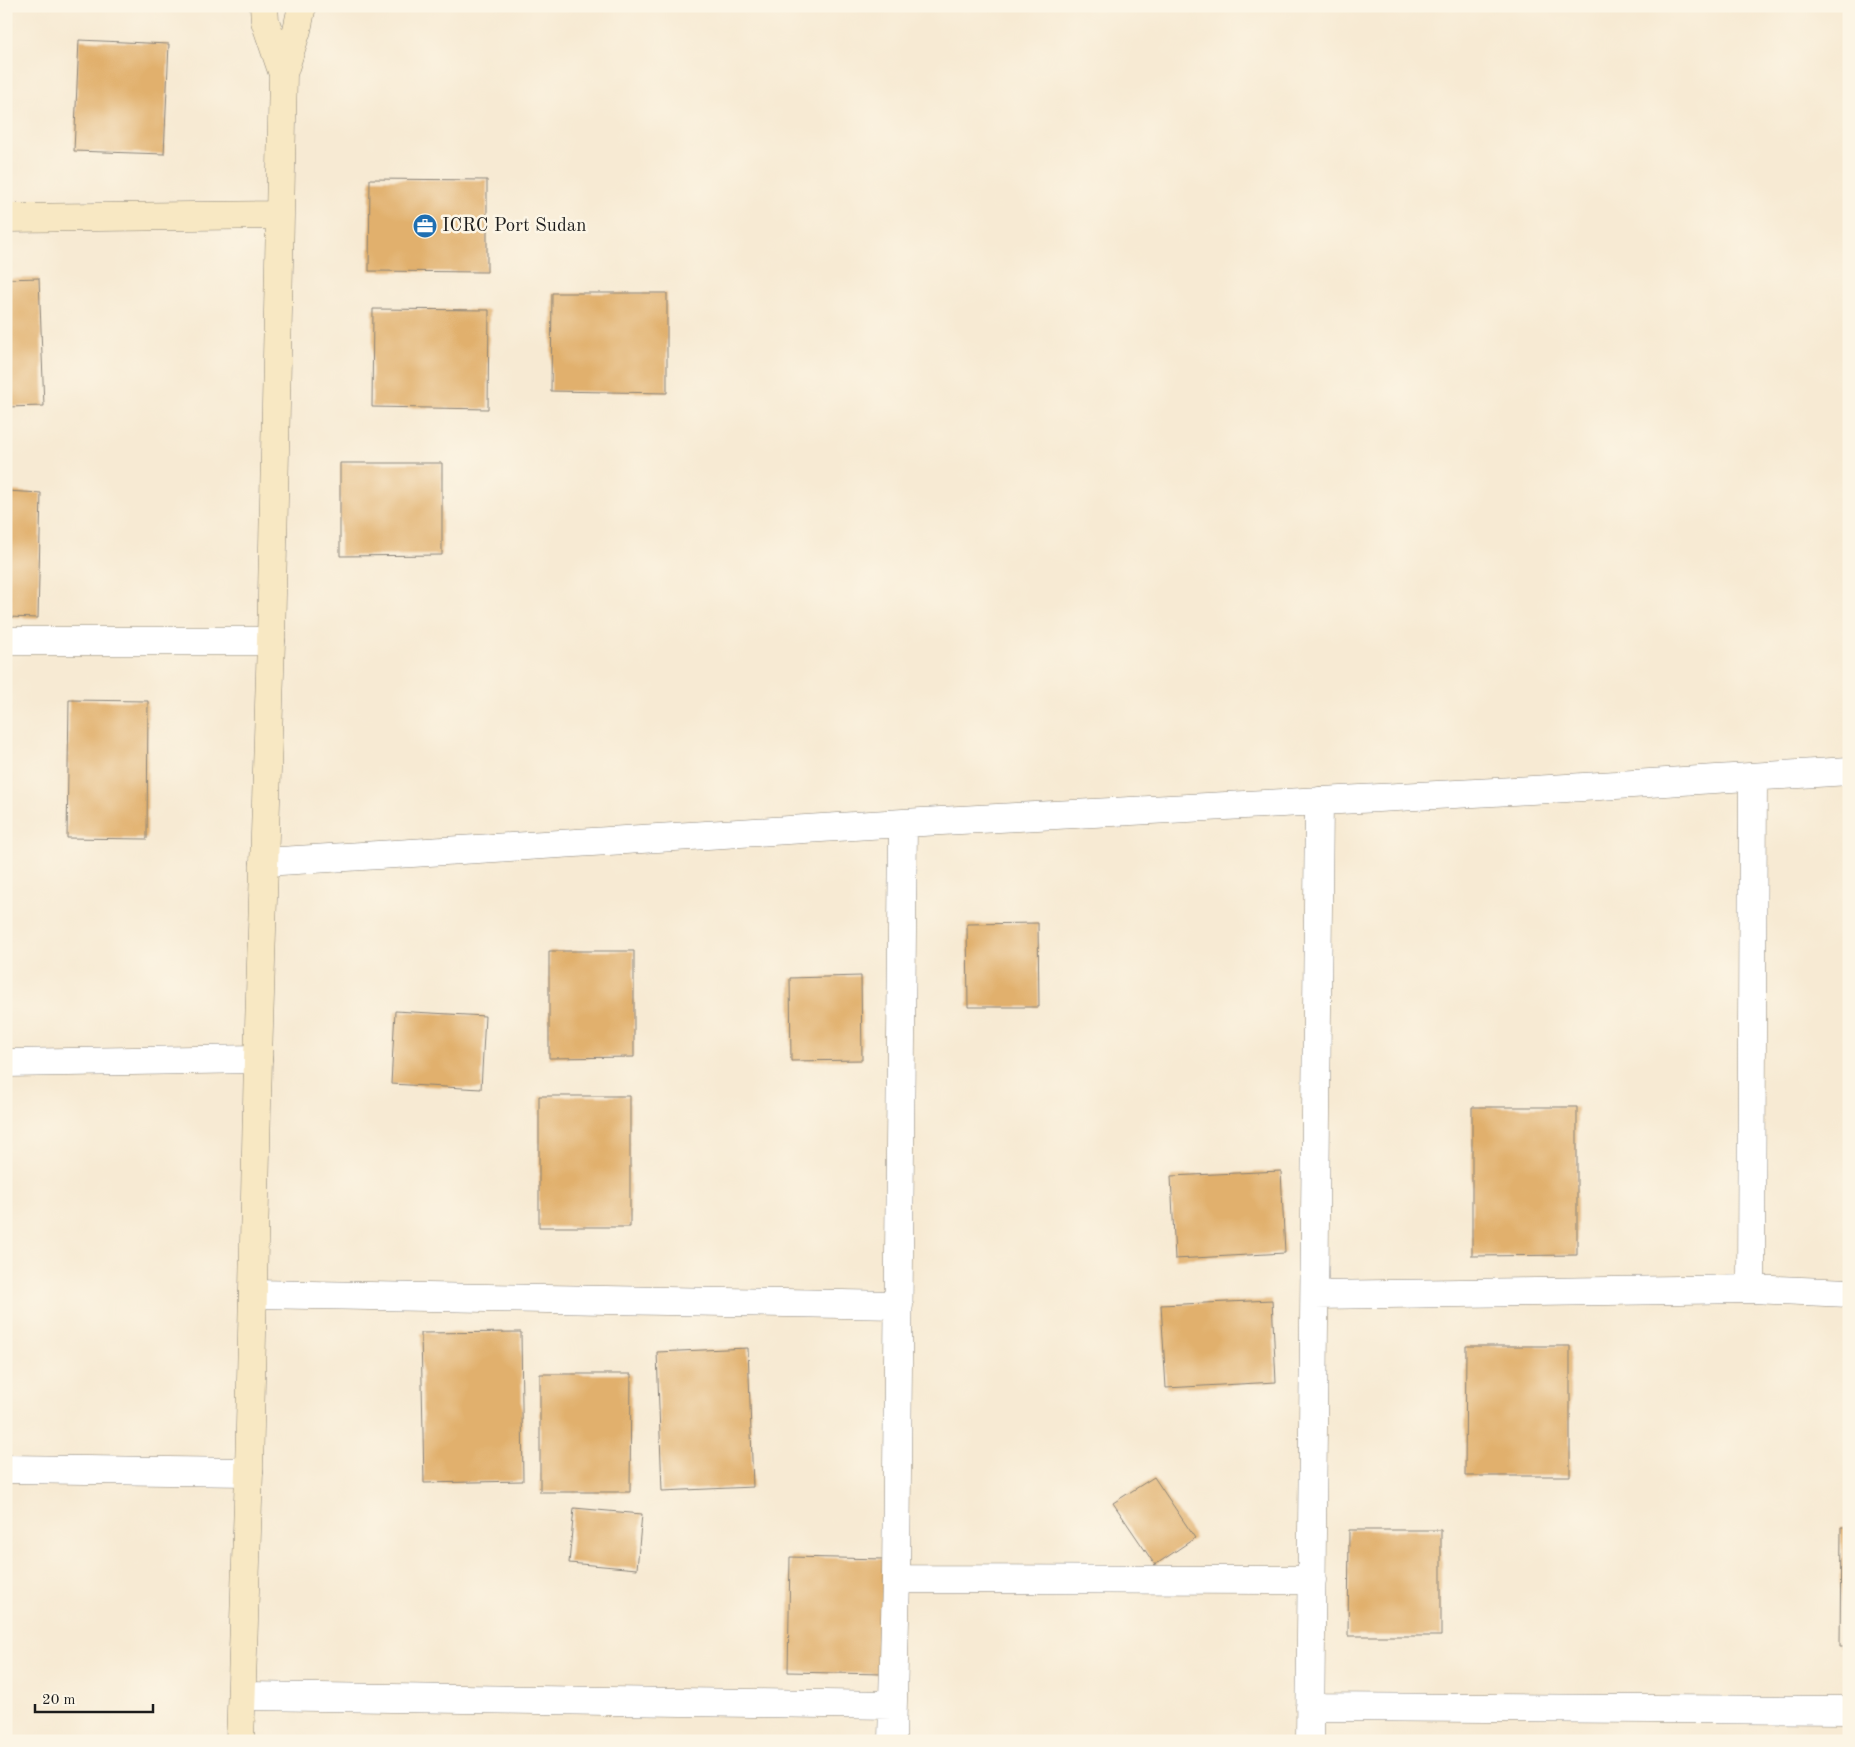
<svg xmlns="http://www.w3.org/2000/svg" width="1855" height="1747" font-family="'Old Standard TT',serif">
  <rect width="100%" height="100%" fill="#fcf5e5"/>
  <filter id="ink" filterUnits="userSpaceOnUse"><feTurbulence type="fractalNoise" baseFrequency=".02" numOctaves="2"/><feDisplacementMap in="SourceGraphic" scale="10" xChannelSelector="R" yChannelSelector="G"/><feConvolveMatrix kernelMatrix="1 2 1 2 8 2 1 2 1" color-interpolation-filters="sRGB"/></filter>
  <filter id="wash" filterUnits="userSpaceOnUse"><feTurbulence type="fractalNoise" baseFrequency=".0096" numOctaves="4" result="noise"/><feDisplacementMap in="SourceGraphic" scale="20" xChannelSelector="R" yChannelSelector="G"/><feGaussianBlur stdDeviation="1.12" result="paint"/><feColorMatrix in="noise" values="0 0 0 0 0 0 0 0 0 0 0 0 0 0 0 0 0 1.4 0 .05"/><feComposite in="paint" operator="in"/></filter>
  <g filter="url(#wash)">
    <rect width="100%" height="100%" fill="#f7ead3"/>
    <g id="blocks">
      <path fill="#e1b06d" d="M79,40L169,44L164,154L74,151Z
        M370,179L487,180V272L369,271Z
        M39,278L44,406L6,407V279Z
        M552,293H667V393L551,391Z
        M373,309L489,310L488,409L372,407Z
        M340,463H442V555L340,556Z
        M6,491L41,493L38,618L6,617Z
        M69,700L148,701L147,839L67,838Z
        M1038,923L1039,1007H968L967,924Z
        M549,951H634V1057L549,1058Z
        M861,976L862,1060L791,1061L790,978Z
        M395,1011L485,1016L481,1089L391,1084Z
        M539,1096H630V1227H539Z
        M1472,1107H1577V1255L1472,1256Z
        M1281,1171L1285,1253L1175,1259L1171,1176Z
        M1272,1300L1276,1382L1166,1388L1161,1305Z
        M521,1332L523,1481L424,1483L421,1333Z
        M1466,1346H1570V1476H1465Z
        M748,1348L753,1487L662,1491L657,1352Z
        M540,1374H631L630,1492H540Z
        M1154,1477L1195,1538L1155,1565L1113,1503Z
        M574,1508L642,1514L637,1569L569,1563Z
        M1841,1527H1849V1647H1840Z
        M1349,1530H1441V1636H1348Z
        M790,1557L884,1559L882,1674L788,1672Z"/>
    </g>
  </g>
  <g filter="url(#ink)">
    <use href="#blocks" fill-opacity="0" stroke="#8a8378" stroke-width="1"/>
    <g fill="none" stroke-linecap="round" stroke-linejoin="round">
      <defs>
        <path id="street" d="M6,641H271
          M264,862L903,823L1550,789L1849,771
          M6,1063L258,1059
          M1751,1289L1753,777
          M253,1294L899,1305
          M1315,1295L1751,1289L1849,1293
          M6,1469L249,1472
          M896,1579L1312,1580
          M242,1696L892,1705
          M1310,1707L1849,1710
          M892,1741L896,1579L903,823
          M1310,1741L1319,801"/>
        <path id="secondary" d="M264,6L265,21L283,74
          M6,218L279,215
          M240,1741L249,1472L258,1059L271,641L283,74L297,30L302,6"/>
      </defs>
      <use href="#street" stroke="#8a8378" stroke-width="29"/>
      <use href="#secondary" stroke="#8a8378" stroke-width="29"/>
      <use href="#street" stroke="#fff" stroke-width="28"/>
      <use href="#secondary" stroke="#f8e8c3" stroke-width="28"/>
    </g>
  </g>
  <defs>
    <symbol id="office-disc" viewBox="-11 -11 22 22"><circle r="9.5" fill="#1f6fb2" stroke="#fcf5e5"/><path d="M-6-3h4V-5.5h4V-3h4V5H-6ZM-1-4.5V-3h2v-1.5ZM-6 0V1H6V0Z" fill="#fff"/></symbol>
  </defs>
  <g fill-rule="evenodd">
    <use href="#office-disc" x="411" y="212" width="28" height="28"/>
  </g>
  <g text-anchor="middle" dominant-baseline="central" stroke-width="5" stroke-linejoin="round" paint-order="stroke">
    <g font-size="19" fill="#1c1c1c" stroke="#fcf5e5" text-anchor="start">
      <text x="442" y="226">ICRC Port Sudan</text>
    </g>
  </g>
  <rect width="1855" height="1747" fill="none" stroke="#fcf5e5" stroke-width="25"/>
  <path d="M35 1704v8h118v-8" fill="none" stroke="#1c1c1c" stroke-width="2.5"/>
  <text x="42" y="1704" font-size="15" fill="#1c1c1c" stroke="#fcf5e5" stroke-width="4" paint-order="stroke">20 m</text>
</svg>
